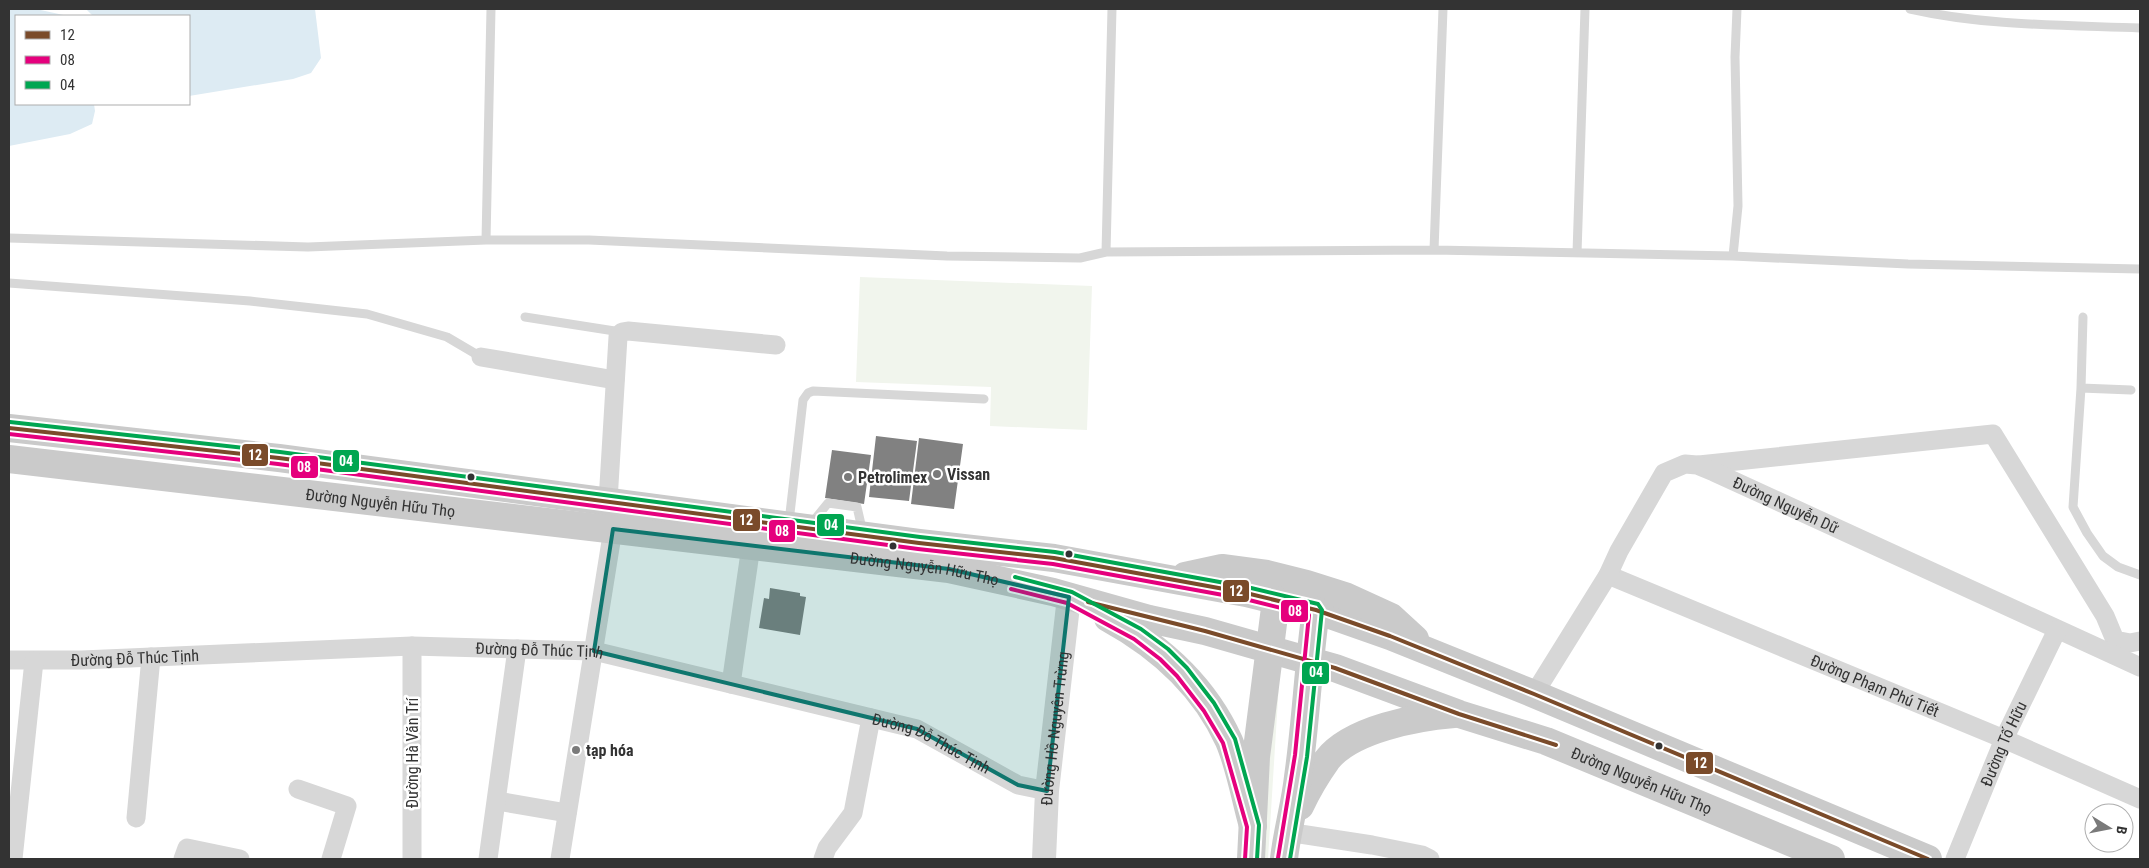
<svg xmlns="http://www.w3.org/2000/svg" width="2149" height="868" font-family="'Roboto Condensed',sans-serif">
  <rect width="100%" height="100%" fill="#fff"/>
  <path fill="#f1f5ed" d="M860,277L1092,286L1087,430L990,426L991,387L856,382Z
    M1279,683L1268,859H1261L1265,764Z"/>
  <path fill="#ddebf3" d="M16,9H36L68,16H16V104H94L95,111L92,124L70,134L9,146V10Z
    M86,9H315L321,58L311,73L293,79L189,96V16H93Z"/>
  <path fill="#818181" d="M876,436L917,441L909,501L869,497Z
    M919,438L963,444L954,509L911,504Z
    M832,450L871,455L864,504L825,498Z
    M770,588L800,593V596L806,597L800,635L759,628L764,598L769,599Z"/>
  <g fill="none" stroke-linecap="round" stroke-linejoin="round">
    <path stroke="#d7d7d7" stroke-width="9" d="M1910,9C1985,26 2063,25 2140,28
      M9,238L308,247L486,240H589L947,256L1080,258L1106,252L1434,250L1733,256L1908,264L2140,269
      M486,240L491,9
      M1434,250L1443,9
      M1106,252L1112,9
      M1577,253L1585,9
      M1733,256L1738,206L1735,57L1737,9
      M9,283L250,301L367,314L447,337L481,357
      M525,317L621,332
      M2081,388L2083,317
      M2131,390L2081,388L2073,507L2087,533L2103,556L2118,567L2140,575
      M789,522L803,400L808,393L813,391L984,399
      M811,524L828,503L857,507L863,533"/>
    <g stroke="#d7d7d7" stroke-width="19">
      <path d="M481,357L615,380"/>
      <path d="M1699,465L1993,434L2105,616L2115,640L2130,643L2140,641"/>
      <path d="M608,501L618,337L622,332L628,331L776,345"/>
      <path id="s1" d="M1608,575L2004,739L2140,799"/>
      <path id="s2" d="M9,660H82L412,646L594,651L917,729L1018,785L1047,791"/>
      <path d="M731,684L751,546"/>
      <path id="s3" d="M1534,694L1608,575L1619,551L1664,473L1685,464L1697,465L1714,472L2140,667"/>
      <path d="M298,789L347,806L331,859"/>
      <path d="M497,801L567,813"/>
      <path d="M136,818L151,657"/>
      <path d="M1287,832L1372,845L1422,855L1430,859"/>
      <path d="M13,859L34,661"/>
      <path d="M183,859L187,848L240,859"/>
      <path d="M412,859V646"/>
      <path d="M488,859L517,649"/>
      <path d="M560,859L613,529"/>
      <path d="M823,859L827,848L853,813L871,718"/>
      <path id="s4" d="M1955,859L2004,739L2057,630"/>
    </g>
    <path stroke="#d7d7d7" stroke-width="24" id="s5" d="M1044,859L1047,791L1069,597"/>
    <g stroke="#cacaca" stroke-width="28">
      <path d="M9,428L279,458L919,543L1054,558L1246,593L1316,610L1390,636L1534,694L1928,859"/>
      <path id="s6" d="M9,459L949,569L1053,592L1149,619L1205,631L1335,668L1459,714L1546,741L1831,859"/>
      <path d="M1185,576L1222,568L1267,574L1307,584L1345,596L1391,617L1415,639"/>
      <path d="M1108,618C1159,646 1204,686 1229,741C1240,767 1245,798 1253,826"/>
      <path d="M1300,806C1307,791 1317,774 1327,760C1351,729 1417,717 1454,714"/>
      <path d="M1251,859L1256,757L1276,600"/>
      <path d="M1284,859C1287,831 1295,805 1298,777C1306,721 1308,666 1316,610"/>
    </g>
    <defs>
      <path id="bus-1" d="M9,428L279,458L919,543L1054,558L1246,593L1316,610L1390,636L1534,694L1928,859
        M1088,602L1205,631L1335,668L1459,714L1556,745"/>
      <path id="bus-2" d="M9,434L278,464L918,549L1053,564L1245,599L1309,615L1295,755L1278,858
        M1011,589L1067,603L1134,639L1160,659L1177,676L1204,711L1223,743L1247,827L1245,859"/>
      <path id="bus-3" d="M10,422L280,452L920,537L1055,552L1247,587L1318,604L1322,610L1307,757L1290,859
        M1015,577L1072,592L1141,629L1168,649L1187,668L1214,703L1235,739L1259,825L1257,859"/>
    </defs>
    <use href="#bus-1" stroke="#fff" stroke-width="8"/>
    <use href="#bus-2" stroke="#fff" stroke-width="8"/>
    <use href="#bus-3" stroke="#fff" stroke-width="8"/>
    <use href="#bus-1" stroke="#7a4b2a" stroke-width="4"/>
    <use href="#bus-2" stroke="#e5007d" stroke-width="4"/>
    <use href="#bus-3" stroke="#00a651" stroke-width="4"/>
  </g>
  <path fill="#0f766e" fill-opacity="0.2" stroke="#0f766e" stroke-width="4" stroke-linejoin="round" d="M613,529L949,569L1069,597L1047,791L1018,785L917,729L594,651Z"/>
  <g fill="#7a7a7a" stroke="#fff" stroke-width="2">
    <circle cx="937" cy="474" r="5"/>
    <circle cx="848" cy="477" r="5"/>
    <circle cx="576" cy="750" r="5"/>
  </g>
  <g fill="#333" stroke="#fff" stroke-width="2">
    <circle cx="471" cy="477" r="4.5"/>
    <circle cx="893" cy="546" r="4.5"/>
    <circle cx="1069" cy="554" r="4.5"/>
    <circle cx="1659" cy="746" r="4.5"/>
  </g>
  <g text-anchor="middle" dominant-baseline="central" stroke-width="5" stroke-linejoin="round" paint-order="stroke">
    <g font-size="16" font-weight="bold" fill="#333" stroke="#fff" text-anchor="start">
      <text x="947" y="474">Vissan</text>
      <text x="858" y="477">Petrolimex</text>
      <text x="586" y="750">tạp hóa</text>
    </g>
    <g font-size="16" fill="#333" stroke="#fff">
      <text stroke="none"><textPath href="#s6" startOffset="374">Đường Nguyễn Hữu Thọ</textPath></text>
      <text stroke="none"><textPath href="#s3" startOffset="389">Đường Nguyễn Dữ</textPath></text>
      <text stroke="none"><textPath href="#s6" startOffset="922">Đường Nguyễn Hữu Thọ</textPath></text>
      <text stroke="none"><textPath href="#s2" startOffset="531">Đường Đỗ Thúc Tịnh</textPath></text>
      <text stroke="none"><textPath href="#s2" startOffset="126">Đường Đỗ Thúc Tịnh</textPath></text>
      <text stroke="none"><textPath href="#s1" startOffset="289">Đường Phạm Phú Tiết</textPath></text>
      <text stroke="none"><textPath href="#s5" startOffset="131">Đường Hồ Nguyên Trừng</textPath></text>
      <text stroke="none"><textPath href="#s4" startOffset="125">Đường Tố Hữu</textPath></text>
      <text stroke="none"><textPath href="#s2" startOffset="936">Đường Đỗ Thúc Tịnh</textPath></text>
      <text transform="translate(412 753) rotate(-90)">Đường Hà Văn Trí</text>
      <text stroke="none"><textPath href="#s6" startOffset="1672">Đường Nguyễn Hữu Thọ</textPath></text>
    </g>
  </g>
  <g stroke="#fff" stroke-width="2">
    <rect x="241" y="443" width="28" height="24" rx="5" fill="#7a4b2a"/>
    <rect x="332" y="449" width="28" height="24" rx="5" fill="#00a651"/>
    <rect x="290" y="455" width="29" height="24" rx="5" fill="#e5007d"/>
    <rect x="732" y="508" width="29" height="24" rx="5" fill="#7a4b2a"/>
    <rect x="816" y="513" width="29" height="24" rx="5" fill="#00a651"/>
    <rect x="768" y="519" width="28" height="24" rx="5" fill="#e5007d"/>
    <rect x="1222" y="579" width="28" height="24" rx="5" fill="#7a4b2a"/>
    <rect x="1280" y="599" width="29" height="24" rx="5" fill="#e5007d"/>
    <rect x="1301" y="661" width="29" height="24" rx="5" fill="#00a651"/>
    <rect x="1685" y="751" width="29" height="24" rx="5" fill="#7a4b2a"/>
  </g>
  <g font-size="14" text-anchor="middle" font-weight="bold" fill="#fff">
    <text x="255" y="460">12</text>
    <text x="346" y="466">04</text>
    <text x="304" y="472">08</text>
    <text x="746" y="525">12</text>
    <text x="831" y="530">04</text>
    <text x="782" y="536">08</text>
    <text x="1236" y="596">12</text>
    <text x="1295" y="616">08</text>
    <text x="1316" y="677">04</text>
    <text x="1700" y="768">12</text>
  </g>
  <rect width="2149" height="868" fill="none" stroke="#333333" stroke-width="20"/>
  <rect x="15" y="15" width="175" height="90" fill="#ffffff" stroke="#adadad"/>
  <rect x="25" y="31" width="25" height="8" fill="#7a4b2a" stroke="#adadad"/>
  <text x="60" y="40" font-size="15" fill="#333333">12</text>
  <rect x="25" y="56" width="25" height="8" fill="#e5007d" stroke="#adadad"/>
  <text x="60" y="65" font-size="15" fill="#333333">08</text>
  <rect x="25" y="81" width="25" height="8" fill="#00a651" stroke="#adadad"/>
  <text x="60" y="90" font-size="15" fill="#333333">04</text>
  <g transform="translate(2109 828) rotate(100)"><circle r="24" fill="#ffffff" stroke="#adadad"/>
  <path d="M0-4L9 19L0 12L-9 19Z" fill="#7a7a7a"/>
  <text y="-8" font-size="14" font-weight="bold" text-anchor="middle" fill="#333333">B</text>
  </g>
</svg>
